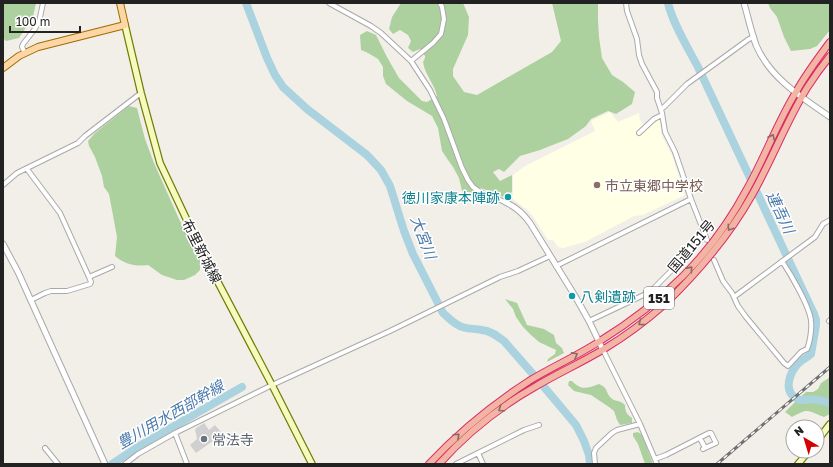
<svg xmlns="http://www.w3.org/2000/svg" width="833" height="467" font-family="'Golos Text','Noto Sans JP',sans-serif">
  <rect width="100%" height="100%" fill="#f2efe9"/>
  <path fill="#ffffe5" d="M610,112L618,122L639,113L640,120L646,127L654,120H660L662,136L672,155L685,195L643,215L634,216L585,242L563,248L558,247L553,240H548L532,215L527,210L513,199V175L525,166L595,131L591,121Z"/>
  <path fill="#d0d0d0" d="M204,423L209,430L215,425L227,439L219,446L213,441L196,453L190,445L197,439L195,429Z"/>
  <path fill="#add19e" d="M3,3H36L33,17L19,38L6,41L3,38Z
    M401,3H463L469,17L468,35L453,69V76L464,92L477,95L552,52L561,41L552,3H598V20L599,37L602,58L612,75L623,82L635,92L632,104L616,114L608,111L591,119L586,126L568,139L540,150L520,156L504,172L499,169L493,172L500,181L512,175V192L505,198L490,191L480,188L472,193L462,191L459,178L453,167L448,160L442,151L438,128L432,116L407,101L386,84L383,76V67L378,59L368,53L361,50L360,35L367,31L376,35L387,57L399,78L422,101L427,102L437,96C434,83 425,75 423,62L425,58V56L420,49L413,52L408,48L411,41L408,35L400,30L393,34L389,29L392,17Z
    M768,3H830V30L817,46L810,49L791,51L784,37L777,17L770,8Z
    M129,106L137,108L145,139L154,163L179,219L200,259V270L195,275L184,280H177L162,275L148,265C136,267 124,264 115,256L117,237L109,194L104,187L102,176L95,157L89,146L88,141L95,133Z
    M505,299L517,303L527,325L544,329L554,335L556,343L562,348L564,353L547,362L548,359L555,354L556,350L539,342L531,335L523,327L516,317L513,309Z
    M830,377V414L824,417C806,410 809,408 792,417L785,412L795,402L806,392H813L818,389L821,383Z
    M569,381H572C582,391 587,388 599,384C608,388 605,390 610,397C614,402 621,400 625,405C625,411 627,415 632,418V423L620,425L617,420L614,411L609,407L591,395L574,391L568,385Z
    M638,432L642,435L653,464H645L638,444L633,436V433Z"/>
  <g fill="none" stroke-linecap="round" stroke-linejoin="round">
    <path stroke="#aad3df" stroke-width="8" d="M246,3L267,58L275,75L283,87L307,109L367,155L381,170L390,186L404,231L413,254L443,313C448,317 452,322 458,325C465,330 474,328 482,330C491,331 497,336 504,341L539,381L576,425L584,441L589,455L590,464
      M668,3C673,24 688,48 698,67L814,314L816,320V325L811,354C808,357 804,359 801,361C792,368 784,385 792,395C794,397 797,399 800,400C813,399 818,399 830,403
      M112,464L136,448L242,387"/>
    <defs>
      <path id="minor" d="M329,3L371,26L381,33L411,61L430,90L444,119L462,168L468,180L473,187L480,192L505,202
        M626,3L627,11L637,39L639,55L642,64L657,92V98L662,113L665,132L675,152L691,199L707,240
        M25,53L22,47L23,44L34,30L39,22L43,3
        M411,61L433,43L441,34L444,19L442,7L440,3
        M661,109L664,107L687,84L749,39L754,37
        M639,133L654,119L662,115
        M27,169L60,213L89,277
        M3,185L17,173L78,143L85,136L141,93
        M714,260L723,281L732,293L738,306L746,317L784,363L788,366L801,352L807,349C810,342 812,328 811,321C810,307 790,273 782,261
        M556,266L691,199
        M734,297L815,237L823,224L830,220
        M31,300L45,293L51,291H67L90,284L91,282L89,277L112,267
        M589,321L650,292L679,263L699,238L705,234
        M829,321L830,320
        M603,350L640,424L657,464
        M175,433L187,464
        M700,438L705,448L703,449
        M45,448L58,464
        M478,453L483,464
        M655,459L666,455L709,433H711L716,443L705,448
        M125,464L138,454L175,433L272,385L390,331L500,277L518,271L550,256
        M456,464L524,430L539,425
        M595,464L594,453L596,448L612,433L617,430L640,424"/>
      <path id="tertiary" d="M744,3C748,17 751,31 756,45C770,78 801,97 830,117
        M505,202C516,207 523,213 530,223L575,296L589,321L603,350
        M3,244L18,272L105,464"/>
      <path id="secondary" d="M125,25L141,93L160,163L200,248L272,385L312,464
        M817,441L830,424
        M798,464L809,451"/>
      <path id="primary" d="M3,68L19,56L38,47L125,25L120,3"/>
      <path id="trunk" d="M429,464C459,432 492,405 529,381C552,367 577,356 600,341C629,323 658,301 683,276C708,251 730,221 747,189C765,157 777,123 796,92C806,74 818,58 830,42
        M439,464C466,434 498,408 533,388C556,374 581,363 604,349C624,337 648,319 665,304C698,272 729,236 752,195C772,160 786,122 807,88C814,77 822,66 830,56"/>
    </defs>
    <use href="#minor" stroke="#a9a9a9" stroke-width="6"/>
    <use href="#tertiary" stroke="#a9a9a9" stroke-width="7"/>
    <use href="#secondary" stroke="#707d05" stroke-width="8"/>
    <use href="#primary" stroke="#a06b00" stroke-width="8"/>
    <use href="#trunk" stroke="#dc2a67" stroke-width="8"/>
    <use href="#minor" stroke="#fff" stroke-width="4"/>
    <use href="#tertiary" stroke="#fff" stroke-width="5"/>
    <use href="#secondary" stroke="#f7fabf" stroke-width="5.5"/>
    <use href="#primary" stroke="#fcd6a4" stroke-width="6"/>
    <use href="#trunk" stroke="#f2b4a3" stroke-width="6"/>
    <defs>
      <path id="rail" d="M717,464L830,367"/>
    </defs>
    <use href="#rail" stroke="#707070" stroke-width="3"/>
    <use href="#rail" stroke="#fff" stroke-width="1.5" stroke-dasharray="4.5" stroke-linecap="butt"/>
  </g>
  <defs><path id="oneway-chevron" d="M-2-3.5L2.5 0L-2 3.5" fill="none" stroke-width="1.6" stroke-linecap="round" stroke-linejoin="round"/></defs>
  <g stroke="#8a6b62">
    <use href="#oneway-chevron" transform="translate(772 137) rotate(-65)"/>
    <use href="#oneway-chevron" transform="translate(730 228) rotate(124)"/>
    <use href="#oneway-chevron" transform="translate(690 269) rotate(-48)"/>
    <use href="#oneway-chevron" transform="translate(641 323) rotate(143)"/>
    <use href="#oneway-chevron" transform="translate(575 355) rotate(-29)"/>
    <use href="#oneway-chevron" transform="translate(501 409) rotate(145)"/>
    <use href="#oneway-chevron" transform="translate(457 436) rotate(-43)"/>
  </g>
  <circle fill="#8d6e63" stroke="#fff" stroke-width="1.5" cx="597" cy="185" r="4"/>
  <g fill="#0f9aa8" stroke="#fff" stroke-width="1.5">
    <circle cx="508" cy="197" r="4"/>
    <circle cx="572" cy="296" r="4"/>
  </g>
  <circle fill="#6b7280" stroke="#fff" stroke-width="1.5" cx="204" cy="439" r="4"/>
  <g text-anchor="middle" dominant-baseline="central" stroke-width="3" stroke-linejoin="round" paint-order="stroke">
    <rect fill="#fff" stroke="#646464" stroke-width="1" x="644" y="287" width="30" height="22" rx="3"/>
    <g font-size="13" font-weight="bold" fill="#222">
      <text x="659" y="298">151</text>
    </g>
    <g font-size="14" fill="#785e54" stroke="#fff" text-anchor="start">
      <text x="605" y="185">市立東郷中学校</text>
    </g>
    <g font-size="14" fill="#0d838f" stroke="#fff" text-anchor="end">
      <text x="500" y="197">徳川家康本陣跡</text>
      <text x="580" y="296" text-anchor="start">八剣遺跡</text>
    </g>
    <g font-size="14" fill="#222" stroke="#fff">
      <text transform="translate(691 246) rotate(-50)">国道151号</text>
      <text transform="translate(202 251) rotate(63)">布里新城線</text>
    </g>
    <g font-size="14" fill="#5b616d" stroke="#fff" text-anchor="start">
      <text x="212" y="439">常法寺</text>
    </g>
    <g font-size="15" font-style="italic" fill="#4a7aab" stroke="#fff">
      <text transform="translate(781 212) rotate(65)">連吾川</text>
      <text transform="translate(424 237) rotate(69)">大宮川</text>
      <text transform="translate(170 414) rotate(-30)">豊川用水西部幹線</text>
    </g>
  </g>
  <rect width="833" height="467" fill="none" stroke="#222222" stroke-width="8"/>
  <g transform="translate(805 439) rotate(322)"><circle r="19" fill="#ffffff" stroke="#a7a7a7"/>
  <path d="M0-3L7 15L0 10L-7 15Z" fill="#d40000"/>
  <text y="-6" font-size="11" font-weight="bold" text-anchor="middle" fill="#222222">N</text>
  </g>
  <path d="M10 26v6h70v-6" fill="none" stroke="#222222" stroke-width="2"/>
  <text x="16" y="26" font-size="12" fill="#222222" stroke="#ffffff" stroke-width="3" paint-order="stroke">100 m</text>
</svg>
